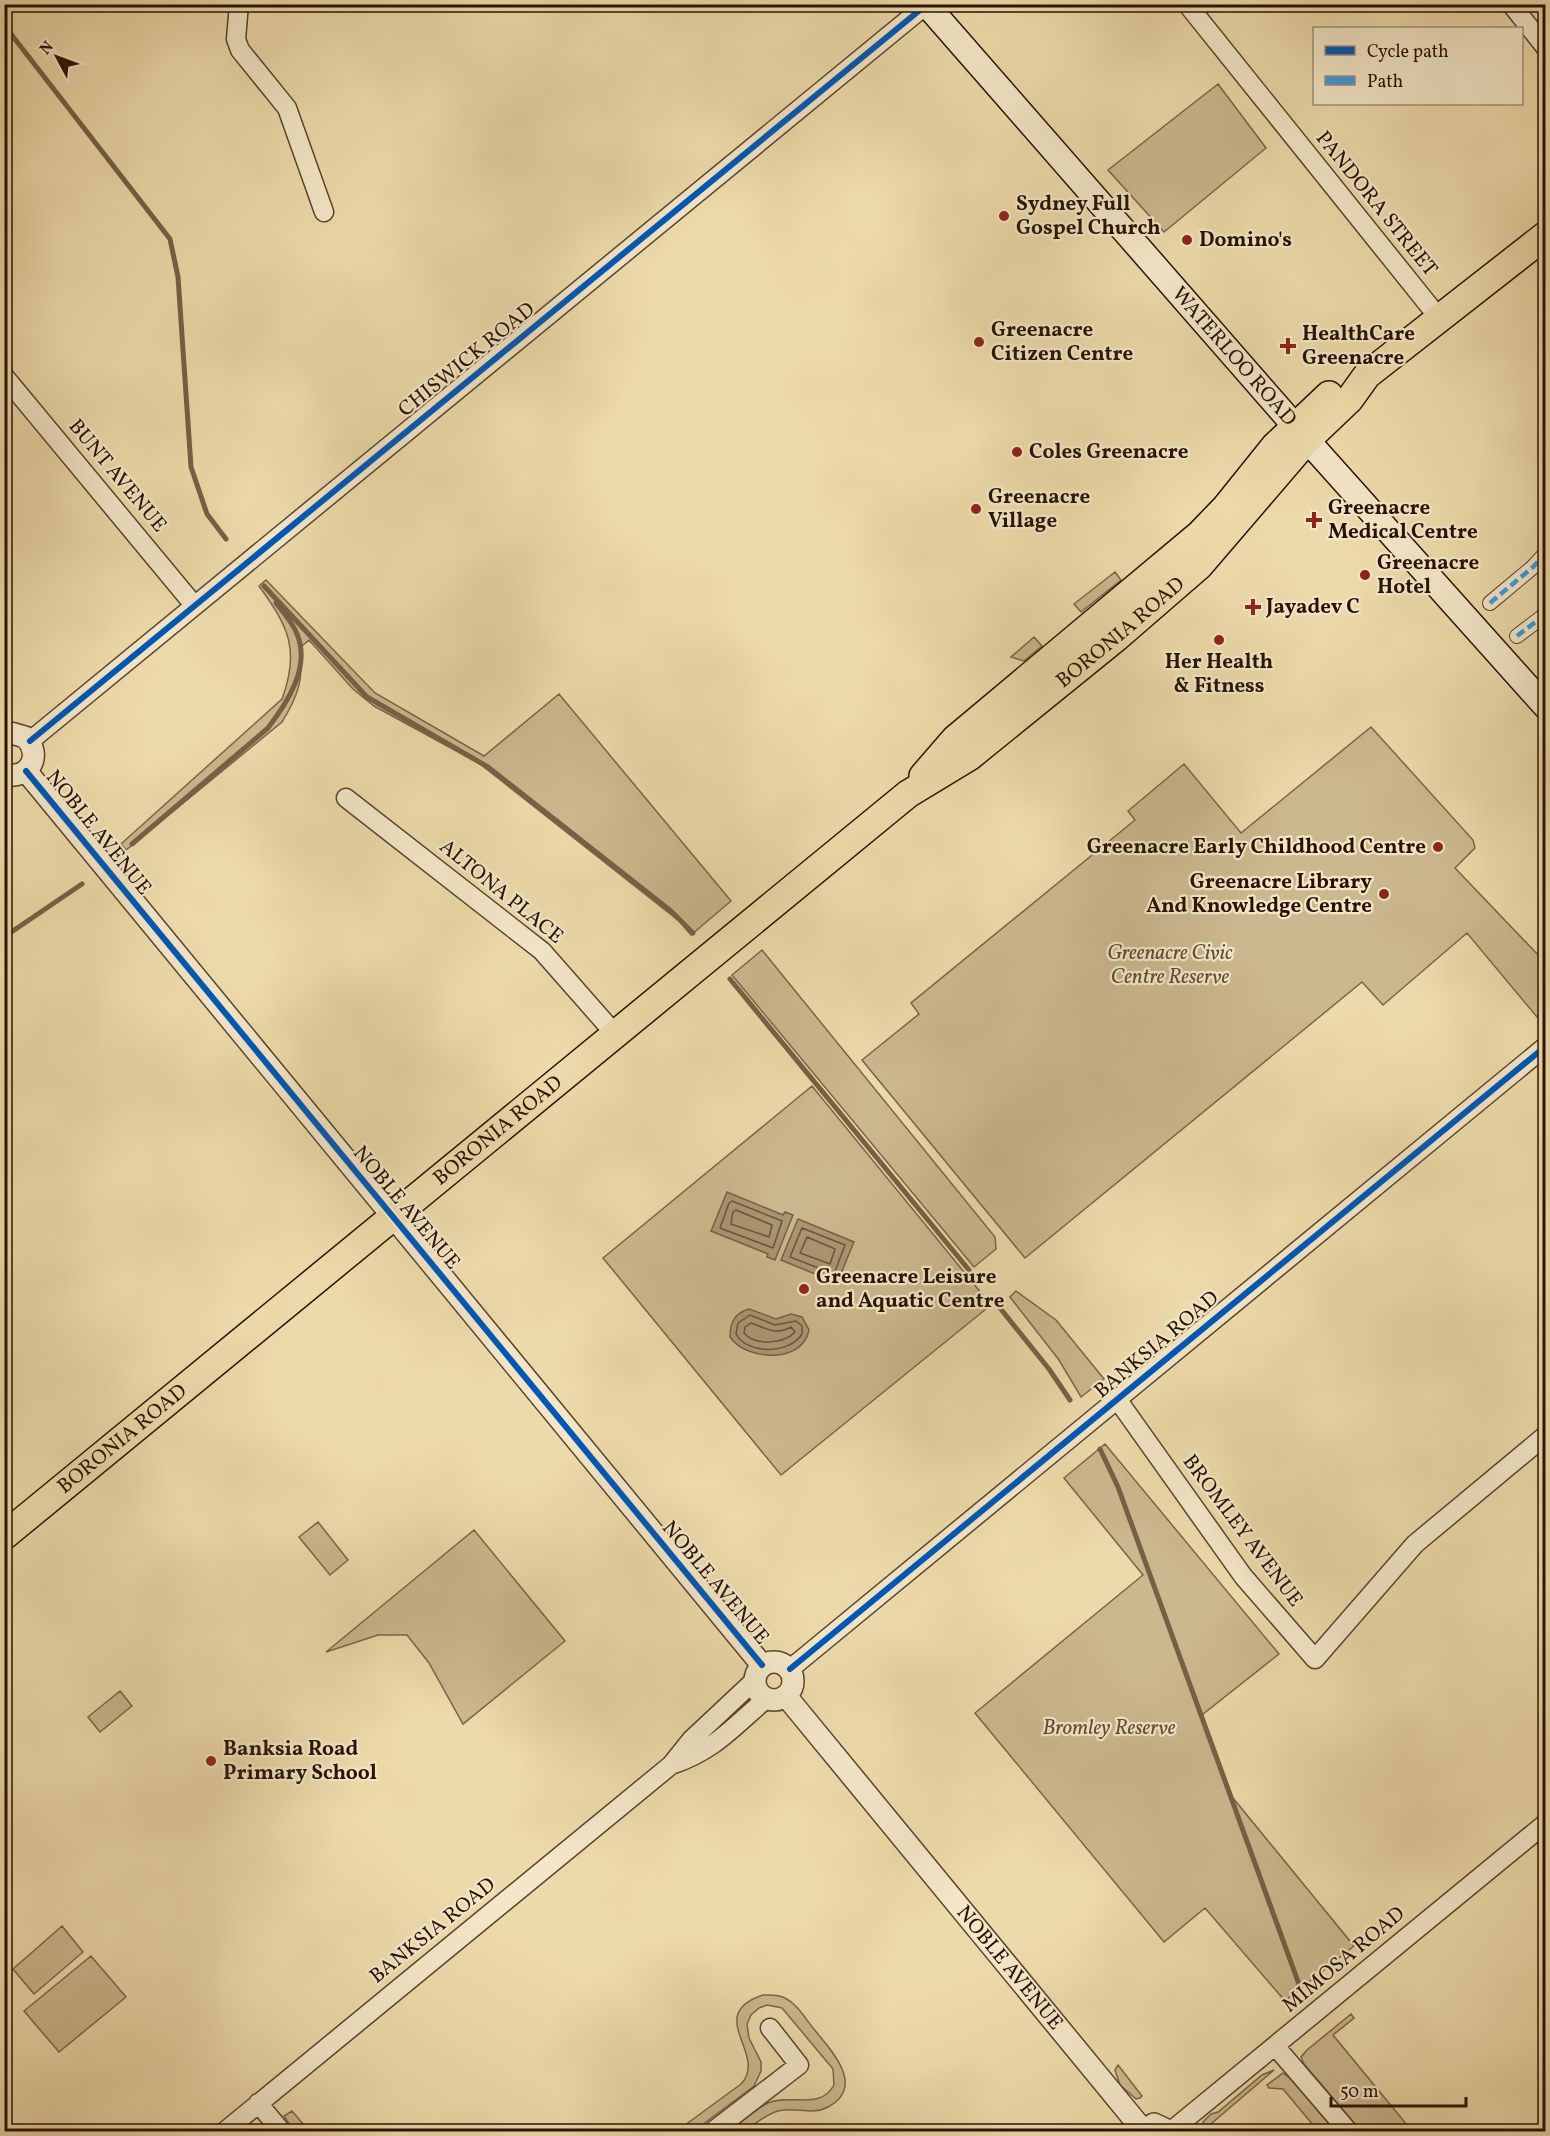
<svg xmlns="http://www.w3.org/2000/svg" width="1550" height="2136" font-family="Vollkorn,serif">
  <rect width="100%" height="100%" fill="#eddaaa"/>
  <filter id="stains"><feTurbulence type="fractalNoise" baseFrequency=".00333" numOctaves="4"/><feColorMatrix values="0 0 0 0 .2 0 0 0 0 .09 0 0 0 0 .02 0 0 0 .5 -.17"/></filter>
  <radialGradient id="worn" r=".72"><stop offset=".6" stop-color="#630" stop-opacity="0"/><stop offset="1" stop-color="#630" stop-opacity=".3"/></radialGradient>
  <path fill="#ccb88e" stroke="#7a6549" stroke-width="1.5" d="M1218,84L1266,148L1164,232L1108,170Z
    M1115,572L1121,580L1081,612L1074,604Z
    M266,580L375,693L484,756L559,694L731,901L691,935L679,921L480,764L374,706L353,689L309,640L302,646C302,680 300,693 282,722L126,850L121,844L282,699C300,651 289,627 259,586Z
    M1034,637L1042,646L1024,661L1011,657Z
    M1371,727L1473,840L1475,848L1455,868L1541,958L1545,955V1010L1537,1017L1467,933L1383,1005L1362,982L1025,1258L862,1060L919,1014L911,1003L1135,820L1128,811L1184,764L1241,833Z
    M762,950L995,1237L996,1249L974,1267L732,975Z
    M812,1086L991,1305L781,1475L603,1258Z
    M1016,1291L1056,1320L1104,1379L1081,1397L1059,1360L1010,1297Z
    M1105,1444L1279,1654L1202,1715L1233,1798L1354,1946L1285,2001L1205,1908L1164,1942L975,1713L1143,1575L1064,1478Z
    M318,1522L348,1560L330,1575L299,1537Z
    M474,1530L565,1641L463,1724L429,1663L407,1635H378L326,1652Z
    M120,1691L132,1706L100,1732L88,1717Z
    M62,1926L83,1952L34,1994L13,1969Z
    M91,1956L126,1997L59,2052L24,2011Z
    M763,1995C770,1995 778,1994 785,1998C797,2004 805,2018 813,2028C830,2049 867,2086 828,2107C812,2116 795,2106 778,2111C758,2117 753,2132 729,2131C742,2122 754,2110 768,2103C791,2093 820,2111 834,2085L833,2069L828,2063L782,2008L767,2005L759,2008L751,2015L747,2024L749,2038L761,2062V2071L754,2086L694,2131H677L741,2084C769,2055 703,2015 763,1995Z
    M1351,2014L1354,2018L1333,2035L1412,2131H1361L1304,2064L1301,2057L1307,2050Z
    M1118,2065L1142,2096L1140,2098L1136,2099L1120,2085L1115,2070Z
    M1274,2070L1205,2129L1203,2122L1211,2114L1218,2112L1262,2075Z
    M1283,2073L1291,2079L1335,2131H1318L1283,2089L1269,2088L1267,2085Z
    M292,2111L309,2131H294L284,2116Z"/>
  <path fill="#aa9672" stroke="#766146" stroke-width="1.5" d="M727,1192L783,1215L785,1212L793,1215L775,1260L767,1257L768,1254L711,1231Z
    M798,1219L854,1242L837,1283L781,1260Z
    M749,1309L776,1319L791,1314L802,1317L809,1330C803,1364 746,1361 730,1337C730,1322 735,1313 749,1309Z"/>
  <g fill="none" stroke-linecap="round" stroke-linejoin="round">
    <path stroke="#69543b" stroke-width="1.5" d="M732,1201L782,1221L773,1248L720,1228L729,1203Z
      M736,1210L772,1225L769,1237L731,1224L733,1212Z
      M802,1228L845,1245L834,1274L790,1257Z
      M807,1237L835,1249L830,1264L800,1253Z
      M750,1315L775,1325L796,1321L802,1326V1334C790,1354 747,1355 736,1334L738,1323Z
      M751,1323C766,1328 775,1336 791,1327L795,1332C784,1344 755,1346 744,1333L745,1327Z"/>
    <path stroke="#766146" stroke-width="5" d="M4,25L170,239L178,277L191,467L207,514L226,539
      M264,586L367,697L488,767L671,911L693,933
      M132,844L268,728C287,703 311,667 297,634C293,623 283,612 276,603
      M4,937L82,884
      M730,979L969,1270
      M992,1298L1049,1369L1070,1400
      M1100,1449L1118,1487L1300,1987"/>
    <defs>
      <path id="pedestrian" d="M1490,603L1533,567L1546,553
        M1517,636L1546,614"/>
      <path id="minor" d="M239,4L236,39L240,50L287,108L324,212
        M1187,4L1439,318
        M1511,4L1546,48
        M4,376L194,605
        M30,741L926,5
        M346,798L542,951L615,1034
        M1117,1399L1243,1576L1315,1659L1415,1544L1546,1435
        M790,1669L1546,1046
        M671,1765C714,1751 733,1727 766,1699
        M1276,2047L1349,2132
        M258,2103L282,2132
        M1171,2131L1546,1823
        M224,2132L671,1765L691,1740L755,1680
        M712,2132L799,2065L770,2028"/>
      <g id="tertiary">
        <path d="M4,735L11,733L25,737C43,754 30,781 4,774"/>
        <path d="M26,771L762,1665"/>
        <circle cx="774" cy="1681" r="19"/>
        <path id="s1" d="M786,1696L1142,2129"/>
        <path d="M1140,2132L1154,2124L1171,2132"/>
      </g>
      <g id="secondary">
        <path id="s2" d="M926,4L1307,440L1546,707"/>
      </g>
      <g id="primary">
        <path d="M923,776L955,739L1200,534L1226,507L1275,446L1329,395"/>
        <path id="s3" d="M4,1536L908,794L969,757L1117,637L1199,566L1307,440L1349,400L1367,375L1546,235"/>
      </g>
    </defs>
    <use href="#pedestrian" stroke="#59442e" stroke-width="16"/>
    <use href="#minor" stroke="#59442e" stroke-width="21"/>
    <use href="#tertiary" stroke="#59442e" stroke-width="24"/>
    <use href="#secondary" stroke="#281204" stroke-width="27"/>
    <use href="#primary" stroke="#281204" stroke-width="30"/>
    <use href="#pedestrian" stroke="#f3e7c8" stroke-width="14"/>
    <use href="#minor" stroke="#f3e7c8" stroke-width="18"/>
    <use href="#tertiary" stroke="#f3e7c8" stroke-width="21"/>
    <use href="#secondary" stroke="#f3e7c8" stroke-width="24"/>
    <use href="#primary" stroke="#eddaaa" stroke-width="27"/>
    <path stroke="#3d9add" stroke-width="4.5" stroke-dasharray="9 4.5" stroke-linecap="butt" d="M1490,603L1533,567L1546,553
      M1517,636L1546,614"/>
    <defs>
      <path id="cycleway" d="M30,741L926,5
        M26,771L762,1665
        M790,1669L1546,1046"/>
    </defs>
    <use href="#cycleway" stroke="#f3e7c8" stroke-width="10"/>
    <use href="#cycleway" stroke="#0057b8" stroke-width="6"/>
  </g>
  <g fill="#8f2418" stroke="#f3e7c8" stroke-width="2">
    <circle cx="1004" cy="216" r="6"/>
    <circle cx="1187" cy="240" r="6"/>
    <circle cx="979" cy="342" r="6"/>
    <path d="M1285 337h6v6h6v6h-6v6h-6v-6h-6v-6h6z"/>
    <circle cx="1017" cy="452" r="6"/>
    <circle cx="976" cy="509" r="6"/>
    <path d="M1311 511h6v6h6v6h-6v6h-6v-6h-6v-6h6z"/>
    <circle cx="1365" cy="575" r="6"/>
    <path d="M1250 598h6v6h6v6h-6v6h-6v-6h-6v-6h6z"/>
    <circle cx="1219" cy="640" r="6"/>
    <circle cx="1438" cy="847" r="6"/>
    <circle cx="1384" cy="894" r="6"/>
    <circle cx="804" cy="1289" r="6"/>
    <circle cx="211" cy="1761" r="6"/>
  </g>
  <g text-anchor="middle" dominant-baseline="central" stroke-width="4.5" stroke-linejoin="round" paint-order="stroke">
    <g font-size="21" font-weight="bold" fill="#281204" stroke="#f3e7c8" text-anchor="start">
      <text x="1016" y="204">Sydney Full<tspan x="1016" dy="24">Gospel Church</tspan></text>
      <text x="1199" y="240">Domino's</text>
      <text x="991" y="330">Greenacre<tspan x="991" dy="24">Citizen Centre</tspan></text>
      <text x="1302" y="334">HealthCare<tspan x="1302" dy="24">Greenacre</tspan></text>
      <text x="1029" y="452">Coles Greenacre</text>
      <text x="988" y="497">Greenacre<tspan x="988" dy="24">Village</tspan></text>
      <text x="1328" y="508">Greenacre<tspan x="1328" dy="24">Medical Centre</tspan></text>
      <text x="1377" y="563">Greenacre<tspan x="1377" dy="24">Hotel</tspan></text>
      <text x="1266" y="607">Jayadev C</text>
      <text x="1219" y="662" text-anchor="middle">Her Health<tspan x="1219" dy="24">&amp; Fitness</tspan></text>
      <text x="1426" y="847" text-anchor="end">Greenacre Early Childhood Centre</text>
      <text x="1372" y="882" text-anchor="end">Greenacre Library<tspan x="1372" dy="24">And Knowledge Centre</tspan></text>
      <text x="816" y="1277">Greenacre Leisure<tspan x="816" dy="24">and Aquatic Centre</tspan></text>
      <text x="223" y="1749">Banksia Road<tspan x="223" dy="24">Primary School</tspan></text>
    </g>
    <g font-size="21" fill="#281204" stroke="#f3e7c8">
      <text transform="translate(1376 204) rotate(51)">PANDORA STREET</text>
      <text stroke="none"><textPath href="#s2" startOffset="468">WATERLOO ROAD</textPath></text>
      <text transform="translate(467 360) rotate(-39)">CHISWICK ROAD</text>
      <text transform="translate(117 476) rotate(50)">BUNT AVENUE</text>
      <text stroke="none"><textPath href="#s3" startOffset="1437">BORONIA ROAD</textPath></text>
      <text transform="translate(98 833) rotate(51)">NOBLE AVENUE</text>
      <text transform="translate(501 892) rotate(39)">ALTONA PLACE</text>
      <text stroke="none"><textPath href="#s3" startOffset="639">BORONIA ROAD</textPath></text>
      <text transform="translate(406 1208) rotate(50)">NOBLE AVENUE</text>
      <text transform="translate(1157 1345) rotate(-40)">BANKSIA ROAD</text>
      <text stroke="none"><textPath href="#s3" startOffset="153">BORONIA ROAD</textPath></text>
      <text transform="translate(1242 1531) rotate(53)">BROMLEY AVENUE</text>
      <text transform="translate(715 1583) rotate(50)">NOBLE AVENUE</text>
      <text transform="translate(433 1931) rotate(-39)">BANKSIA ROAD</text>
      <text transform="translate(1344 1960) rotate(-40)">MIMOSA ROAD</text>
      <text stroke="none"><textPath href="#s1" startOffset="352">NOBLE AVENUE</textPath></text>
    </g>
    <g font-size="21" font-style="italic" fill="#614c34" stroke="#f3e7c8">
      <text x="1170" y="953">Greenacre Civic<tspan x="1170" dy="24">Centre Reserve</tspan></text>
      <text x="1109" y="1728">Bromley Reserve</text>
    </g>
  </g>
  <rect width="1550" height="2136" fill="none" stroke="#eddaaa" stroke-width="24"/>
  <rect x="6" y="6" width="1538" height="2124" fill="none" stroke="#281204" stroke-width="3"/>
  <rect x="12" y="12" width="1526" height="2112" fill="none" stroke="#281204" stroke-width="1.5"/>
  <rect x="1313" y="27" width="210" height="78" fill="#f3e7c8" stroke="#a2927a" stroke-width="1.5"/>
  <rect x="1325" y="46" width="30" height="9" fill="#0057b8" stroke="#a2927a" stroke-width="1.5"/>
  <text x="1367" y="57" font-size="18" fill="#281204">Cycle path</text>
  <rect x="1325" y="76" width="30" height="9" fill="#3d9add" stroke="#a2927a" stroke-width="1.5"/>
  <text x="1367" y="87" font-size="18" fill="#281204">Path</text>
  <g transform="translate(57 57) rotate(311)" stroke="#f3e7c8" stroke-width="4.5" paint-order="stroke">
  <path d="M0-4.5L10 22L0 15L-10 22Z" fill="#281204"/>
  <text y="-9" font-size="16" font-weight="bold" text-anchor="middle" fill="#281204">N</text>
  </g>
  <path d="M1331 2097v9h135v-9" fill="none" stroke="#281204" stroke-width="3"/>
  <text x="1340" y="2097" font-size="18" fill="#281204" stroke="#f3e7c8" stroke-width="4.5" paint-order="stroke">50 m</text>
  <rect width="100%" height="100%" filter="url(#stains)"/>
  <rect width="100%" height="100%" fill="url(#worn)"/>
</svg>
